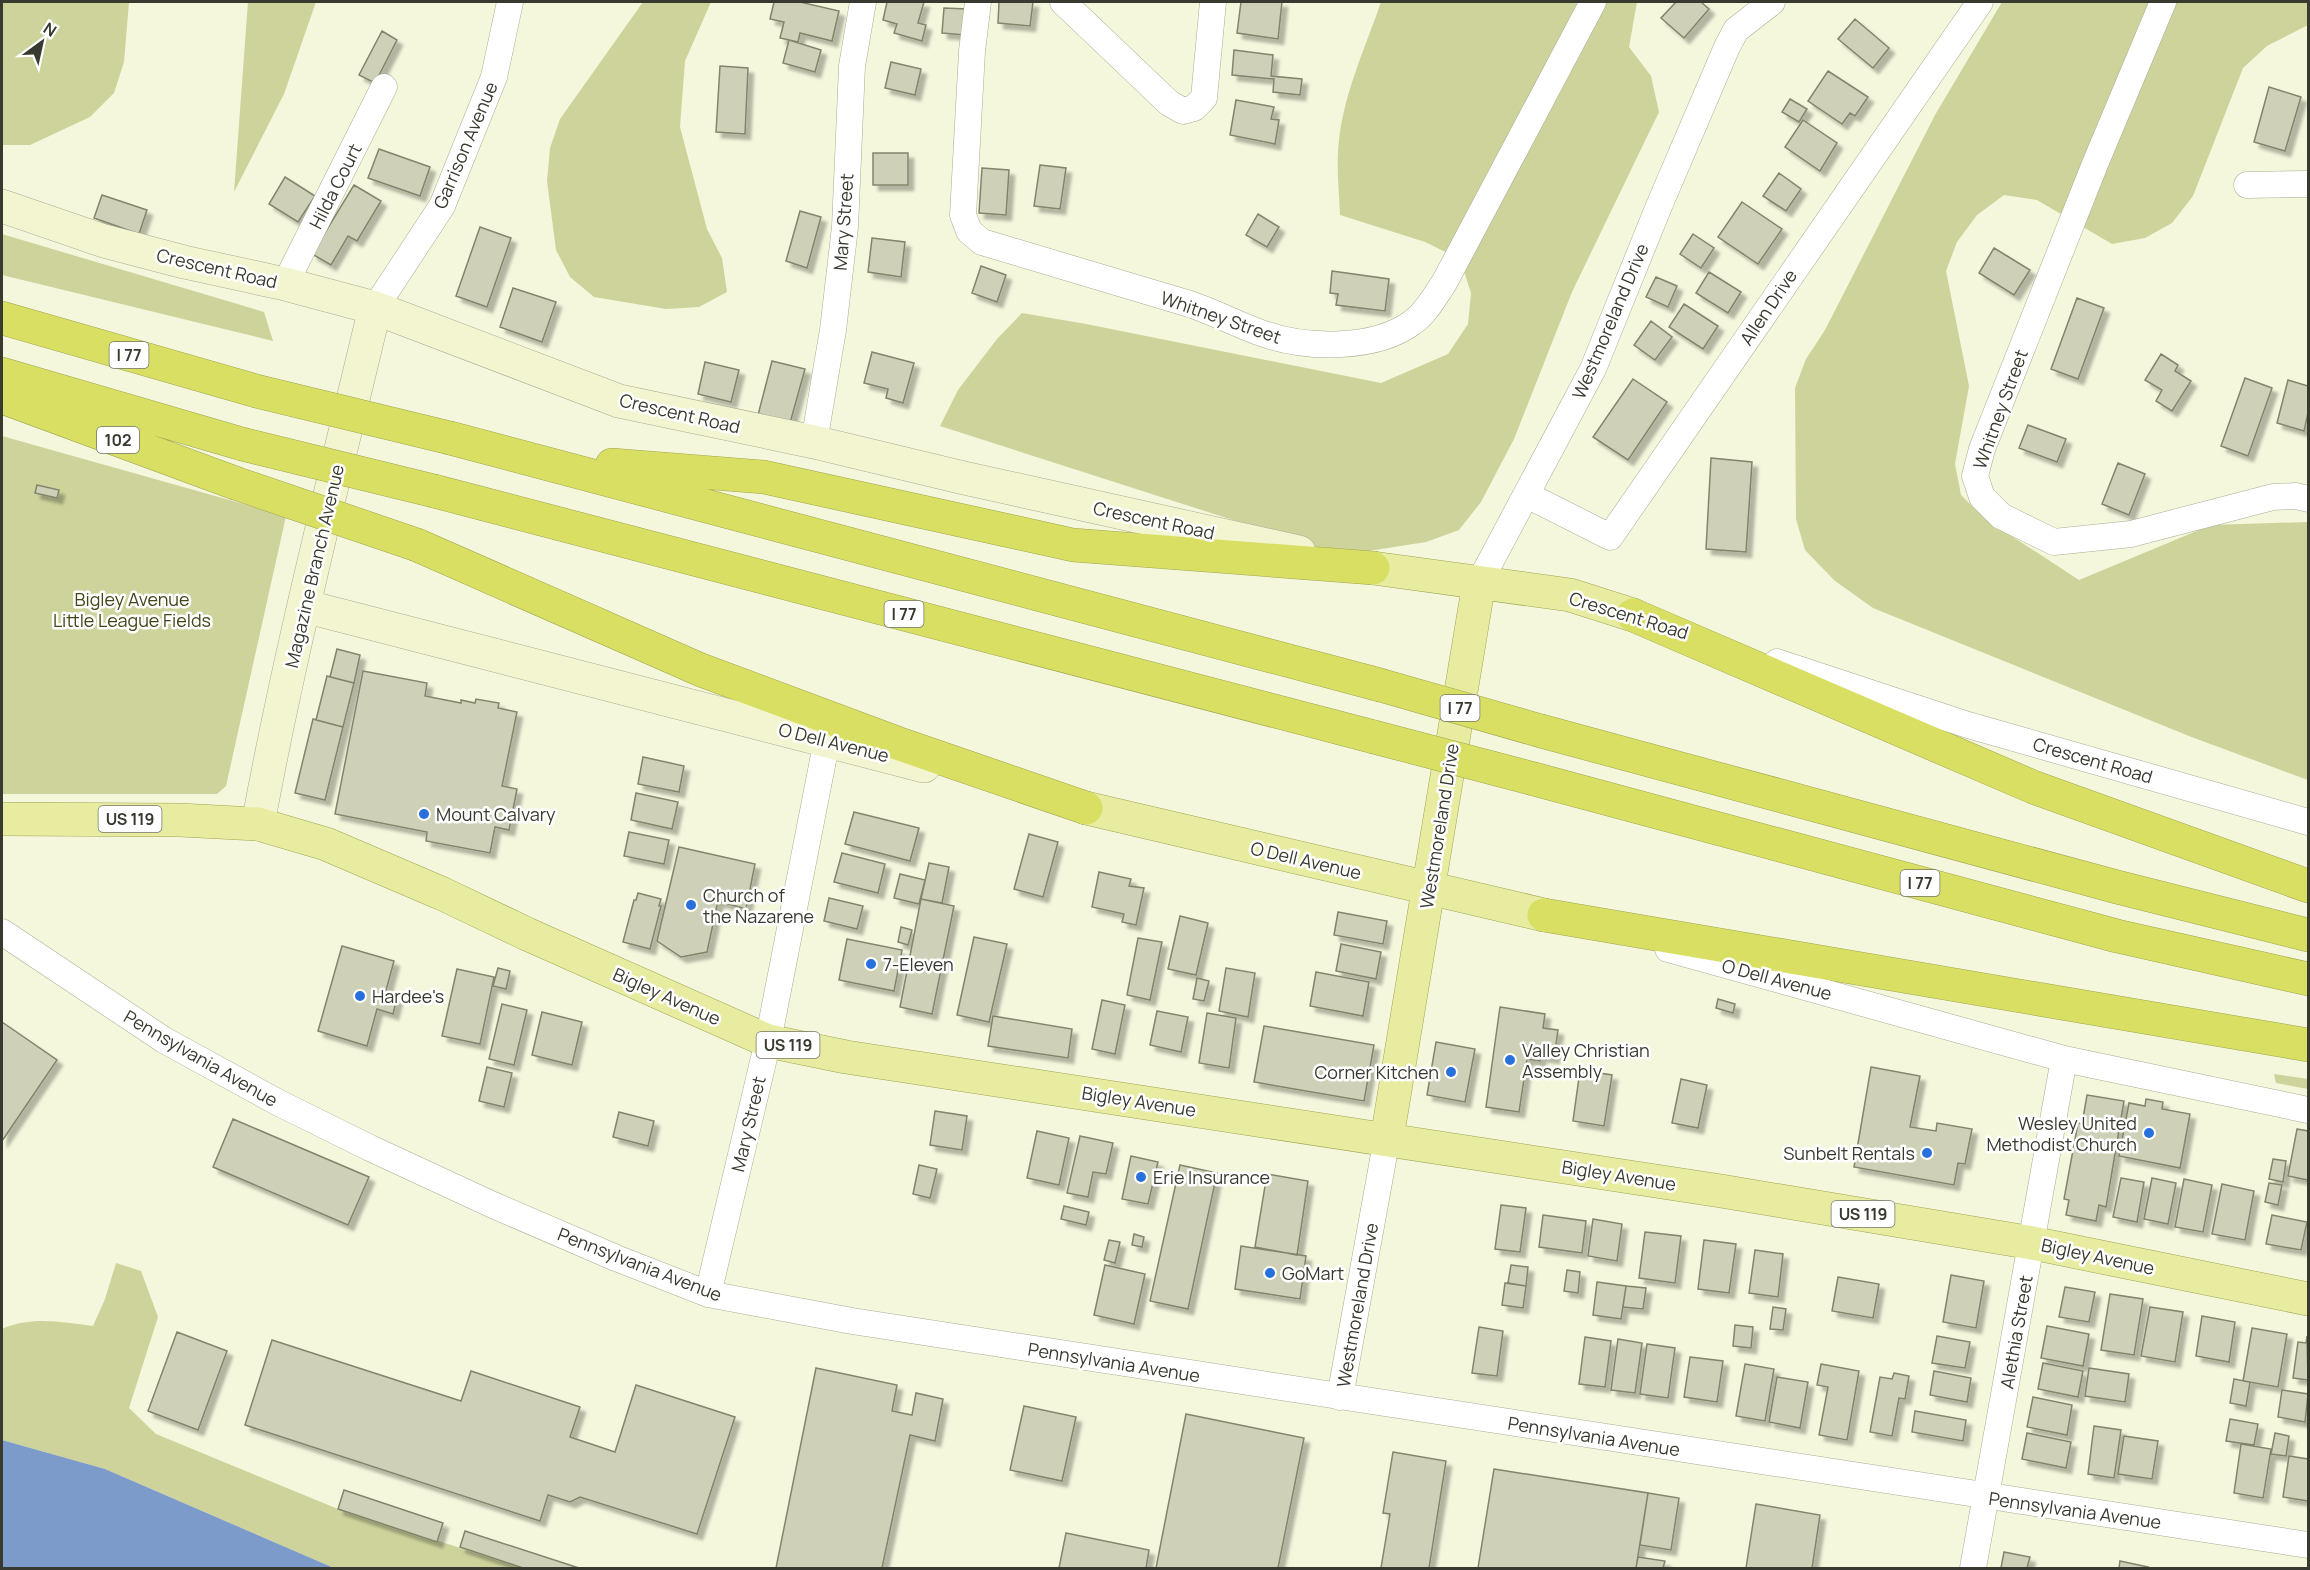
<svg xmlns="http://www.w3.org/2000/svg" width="2310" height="1570" font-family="Manrope,sans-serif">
  <defs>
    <filter id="shadow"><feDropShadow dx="5.5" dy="5.5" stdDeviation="1.5" flood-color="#0004"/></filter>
  </defs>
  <rect width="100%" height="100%" fill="#f4f7dc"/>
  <path fill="#ced39c" d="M2,2H129L124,62L114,93L90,117L30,145H2Z
    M248,2H316L284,94L234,192Z
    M643,2H711L685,61L680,127L707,229L722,258L727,292L699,307L666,309L594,297L570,277L556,250L547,181L550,148L560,119Z
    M1381,2H1637L1629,47L1651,76L1659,112L1572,292L1514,439L1481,502L1459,530L1426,542L1356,553L1320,548L940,426L958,390L997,339L1022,313L1086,324L1381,383L1448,354L1468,324L1471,293L1460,259L1425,242L1340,215C1339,190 1336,165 1339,140C1344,93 1366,46 1381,2Z
    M2002,2H2308V25L2267,46L2243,68L2193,196L2172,223L2145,238L2112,244L2037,200L2004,195L1977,215L1957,242L1946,271L1969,386L1955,464L1961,495L1984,518L2079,580L2211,525L2308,522V780L2194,738L1873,608L1835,581L1805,550L1796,519L1795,388L1806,359L1825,330L1935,115Z
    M2,234L264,312L273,341L2,275Z
    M2,436L286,516L226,786L217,794H2Z
    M2274,1074L2308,1079V1089L2276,1083Z
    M116,1263L141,1271L158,1317L129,1408L156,1434L338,1509L523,1568H334L105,1469L2,1440V1329C31,1316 62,1322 93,1326L105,1299Z"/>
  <path fill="#7c9bcb" d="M2,1440L105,1469L334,1568H2Z"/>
  <path fill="#ced1b7" stroke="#82856c" stroke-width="1.5" filter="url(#shadow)" d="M774,2H800L839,11L832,41L800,33L798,42L780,38L784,22L770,19Z
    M887,2H924L918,23L926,25L922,41L894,33L897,24L883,20Z
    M999,2H1033L1030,26L998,23Z
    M1241,2H1282L1278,39L1237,33Z
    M1676,2H1701L1709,9L1684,38L1661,18Z
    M944,8L967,9L965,35L942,33Z
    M1855,19L1889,48L1873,68L1838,39Z
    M382,31L397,40L375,83L359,75Z
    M789,40L821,50L815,72L783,63Z
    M1234,50L1273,55L1271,76L1302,79L1300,95L1273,92L1274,79L1232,75Z
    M891,62L921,69L915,95L885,88Z
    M720,66L748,68L745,134L716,132Z
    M1828,71L1868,97L1855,116L1850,113L1842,124L1808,101Z
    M2269,87L2301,97L2285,151L2254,142Z
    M1790,99L1807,109L1799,122L1782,112Z
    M1236,100L1274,107L1271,119L1279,120L1275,144L1230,135Z
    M1803,120L1837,143L1820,171L1785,147Z
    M379,149L430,167L420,196L368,178Z
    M873,153H908V185H873Z
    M1040,165L1066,168L1060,209L1034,206Z
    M982,168L1009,170L1006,215L979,213Z
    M1779,173L1801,189L1786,211L1763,196Z
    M285,177L315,196L298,222L269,204Z
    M354,185L381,201L357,241L348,236L331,265L312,254Z
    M102,195L147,210L139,234L94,218Z
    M1742,202L1782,229L1758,264L1718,237Z
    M800,211L821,217L807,268L786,261Z
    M1258,214L1279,227L1267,247L1246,235Z
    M480,227L511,238L487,307L456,296Z
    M1693,234L1714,248L1701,268L1680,254Z
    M872,238L905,242L901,277L868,272Z
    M1994,248L2030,270L2014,295L1979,273Z
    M981,266L1006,275L997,302L972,293Z
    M1332,271L1389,279L1385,311L1336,305L1338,294L1330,293Z
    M1709,272L1741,292L1728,313L1696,293Z
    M1656,277L1677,286L1668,307L1646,297Z
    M513,288L556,302L542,342L500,327Z
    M2077,298L2104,308L2078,379L2051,369Z
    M1684,304L1718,326L1703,349L1669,327Z
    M1651,321L1672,337L1655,360L1634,345Z
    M872,352L914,363L903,403L886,398L888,389L864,383Z
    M2161,354L2178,365L2175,371L2191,381L2172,411L2156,401L2162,390L2145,380Z
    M772,361L805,369L790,423L758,415Z
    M705,362L739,370L731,402L698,394Z
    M2245,378L2272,388L2248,456L2221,446Z
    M1633,379L1667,402L1628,460L1593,437Z
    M2288,380L2308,386V413L2304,431L2277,423Z
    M2028,425L2066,439L2057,462L2019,448Z
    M1711,458L1752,462L1746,552L1706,549Z
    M2118,463L2145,474L2129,515L2102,504Z
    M37,485L59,490L57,498L35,493Z
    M337,649L360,655L354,683L330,677Z
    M363,671L427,683L425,696L461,703V700L475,703L476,699L499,703L498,708L517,712L502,786L517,789L509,830L495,827L490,853L426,841L427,832L335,814Z
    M327,676L354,683L343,727L316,720Z
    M313,719L343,727L325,800L295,793Z
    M643,757L684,766L679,792L638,784Z
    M636,793L678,802L672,829L631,820Z
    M854,812L919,828L910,861L845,844Z
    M629,832L669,840L664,864L624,856Z
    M1029,834L1058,842L1043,897L1014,889Z
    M679,847L755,864L746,909L718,901L707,952L681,957L657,941Z
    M842,853L885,864L878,893L834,882Z
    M929,863L949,867L942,903L921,899Z
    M1099,872L1131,879L1129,886L1144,888L1136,925L1122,922L1124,914L1092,907Z
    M900,874L925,880L919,904L894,898Z
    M638,893L661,899L659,906H661L650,949L623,942L634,900H636Z
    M829,898L863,906L857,929L824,921Z
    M921,899L954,906L932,1014L900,1007Z
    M1338,912L1387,921L1383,944L1334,935Z
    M1180,916L1208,923L1196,975L1168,969Z
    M901,927L912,930L908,945L898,942Z
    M974,937L1007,944L989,1022L957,1015Z
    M1138,938L1162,942L1150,1000L1127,995Z
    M847,939L902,950L894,991L839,980Z
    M1341,944L1381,952L1376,979L1336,971Z
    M342,946L394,961L385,994L397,998L393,1014L377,1009L367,1046L318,1031Z
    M498,968L510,971L506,989L493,986Z
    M1226,968L1255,973L1248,1017L1219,1011Z
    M457,969L494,977L480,1044L442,1036Z
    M1316,972L1369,982L1363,1016L1310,1006Z
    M1197,978L1209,981L1204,1001L1193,999Z
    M1718,999L1735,1004L1733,1013L1716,1008Z
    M1102,1000L1125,1005L1115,1054L1092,1049Z
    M502,1004L527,1010L514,1065L489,1059Z
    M1500,1007L1545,1014L1543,1028L1558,1030L1554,1058L1540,1056V1061L1527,1059L1519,1112L1486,1107Z
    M1157,1011L1188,1017L1181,1052L1150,1045Z
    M542,1012L582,1022L572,1065L532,1055Z
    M1207,1013L1236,1018L1229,1068L1199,1063Z
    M993,1016L1072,1029L1068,1058L988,1046Z
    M2,1022L57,1060L2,1141Z
    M1264,1026L1374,1045L1364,1101L1254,1082Z
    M1436,1042L1475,1049L1465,1102L1427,1095Z
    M487,1067L512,1073L504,1107L479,1101Z
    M1871,1067L1920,1076L1910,1127L1936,1131L1937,1123L1972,1129L1965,1164L1958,1163L1954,1185L1854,1167Z
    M1580,1070L1612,1075L1604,1126L1573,1121Z
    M1681,1079L1707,1085L1698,1128L1672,1123Z
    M2087,1095L2124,1101L2106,1207L2099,1205L2096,1221L2066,1215L2069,1200L2064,1199L2078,1123L2082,1124Z
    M2146,1099L2163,1102L2162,1109L2190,1114L2180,1168L2119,1156L2129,1103L2145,1106Z
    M935,1111L967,1116L962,1150L930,1145Z
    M619,1112L654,1121L648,1146L613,1137Z
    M233,1119L369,1177L348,1225L213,1167Z
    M2297,1129L2308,1131V1180L2288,1176Z
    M1037,1131L1069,1138L1059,1185L1027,1178Z
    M1080,1136L1113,1143L1106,1174L1093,1172L1088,1197L1067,1193Z
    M1131,1156L1158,1162L1148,1204L1122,1199Z
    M2273,1159L2286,1161L2283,1182L2269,1179Z
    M919,1165L937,1169L930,1198L913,1194Z
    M1180,1165L1217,1173L1188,1309L1150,1301Z
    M1267,1174L1308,1181L1297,1255L1255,1247Z
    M2121,1178L2144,1182L2137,1222L2113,1217Z
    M2152,1178L2176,1183L2168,1224L2144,1219Z
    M2184,1179L2212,1185L2203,1232L2175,1227Z
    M2269,1183L2282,1185L2278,1205L2265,1202Z
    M2222,1184L2254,1191L2245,1240L2212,1234Z
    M1501,1205L1526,1208L1520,1252L1495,1249Z
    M1064,1206L1089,1212L1086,1225L1061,1219Z
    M1543,1215L1586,1221L1582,1253L1539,1247Z
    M2272,1215L2307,1222L2301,1250L2266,1244Z
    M1593,1219L1622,1224L1617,1261L1588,1256Z
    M1645,1232L1681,1236L1675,1283L1639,1278Z
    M1134,1234L1144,1237L1142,1247L1132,1245Z
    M1109,1240L1120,1242L1115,1263L1104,1260Z
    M1704,1240L1736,1244L1729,1293L1698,1289Z
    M1241,1246L1306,1256L1300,1299L1235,1289Z
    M1755,1250L1783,1254L1778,1297L1749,1293Z
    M1105,1265L1145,1274L1134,1324L1094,1315Z
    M1511,1265L1528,1267L1526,1286L1508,1283Z
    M1567,1270L1580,1272L1578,1293L1564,1291Z
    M1951,1275L1984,1281L1976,1328L1943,1322Z
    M1838,1277L1879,1284L1873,1318L1832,1311Z
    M1597,1282L1626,1286L1621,1319L1593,1315Z
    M1505,1283L1526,1286L1523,1308L1502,1305Z
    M1626,1286L1646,1288L1643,1309L1623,1307Z
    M2065,1287L2095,1292L2089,1322L2059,1317Z
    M2110,1294L2143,1299L2134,1355L2101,1350Z
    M1773,1307L1786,1309L1783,1330L1770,1329Z
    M2150,1307L2183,1312L2175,1362L2141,1356Z
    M2202,1316L2235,1322L2229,1362L2196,1356Z
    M1735,1325L1753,1327L1751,1348L1733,1346Z
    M2047,1326L2089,1334L2083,1366L2041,1358Z
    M1479,1327L1503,1331L1497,1376L1472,1373Z
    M2252,1328L2287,1334L2278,1387L2243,1381Z
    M177,1332L227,1351L198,1430L148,1411Z
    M1937,1336L1970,1342L1965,1368L1932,1363Z
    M2307,1336L2308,1380L2293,1378L2298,1342L2306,1343Z
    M1585,1337L1611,1341L1605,1387L1579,1384Z
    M1618,1339L1642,1343L1635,1393L1611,1390Z
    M272,1340L461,1401L471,1371L580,1407L570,1437L615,1452L636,1385L735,1417L697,1534L580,1497L570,1502L548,1495L540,1521L245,1425Z
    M1647,1344L1675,1348L1668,1398L1640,1394Z
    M1690,1357L1723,1361L1717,1402L1684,1397Z
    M2043,1363L2083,1371L2078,1397L2038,1389Z
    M1745,1364L1774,1369L1765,1421L1736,1416Z
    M1821,1364L1859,1371L1847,1440L1819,1435L1828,1387L1817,1385Z
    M816,1368L897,1385L892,1411L912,1415L916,1393L943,1399L935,1441L910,1435L882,1568H776Z
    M2089,1368L2129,1374L2125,1402L2085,1396Z
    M1934,1371L1971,1378L1967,1402L1930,1395Z
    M1894,1373L1909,1376L1905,1399L1899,1398L1892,1436L1870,1432L1880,1377L1892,1379Z
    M1777,1377L1808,1382L1800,1428L1769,1422Z
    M2234,1379L2250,1382L2246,1406L2230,1403Z
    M2282,1390L2308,1394L2305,1422L2278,1417Z
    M2033,1397L2072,1405L2067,1435L2027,1427Z
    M1024,1406L1076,1417L1062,1481L1010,1470Z
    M1915,1411L1966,1420L1963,1441L1912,1432Z
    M1186,1414L1304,1438L1278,1568H1156Z
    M2230,1419L2258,1424L2254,1445L2226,1441Z
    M2094,1426L2121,1430L2114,1478L2088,1474Z
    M2027,1433L2071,1442L2066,1468L2022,1459Z
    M2275,1433L2289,1436L2286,1456L2271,1454Z
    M2124,1436L2158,1441L2152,1479L2118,1474Z
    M2241,1444L2271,1449L2263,1498L2234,1493Z
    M1393,1452L1446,1461L1429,1568H1381L1390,1514L1383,1513Z
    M2289,1456L2308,1459V1501L2283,1497Z
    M1494,1469L1648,1493L1636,1568H1478Z
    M344,1490L443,1523L437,1542L338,1509Z
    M1648,1493L1679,1498L1671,1550L1640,1545Z
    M1756,1504L1820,1515L1812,1568H1746Z
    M465,1531L579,1568H523L460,1547Z
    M1066,1533L1149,1550L1146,1568H1059Z
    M2004,1552L2030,1557L2027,1568H2001Z
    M1638,1557L1665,1561L1663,1568H1636Z
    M2120,1561L2148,1567L2147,1568H2119Z"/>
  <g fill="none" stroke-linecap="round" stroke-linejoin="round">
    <defs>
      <path id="street" d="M978,2L972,51L963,215L969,231L982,242C1049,262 1116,282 1183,302C1211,310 1237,325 1264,334C1307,349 1376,350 1413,322C1426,313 1435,296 1444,283L1593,2
        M1063,2L1169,103L1183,111L1194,108L1204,98L1213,2
        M2163,2L2095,164L1982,449L1975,476L1982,497L2001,516L2054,542L2131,534L2273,497L2296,496L2308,499
        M2247,185L2308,184
        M285,284L384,87
        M375,308L442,206L494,77L510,2
        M814,442L833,330L845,227L852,66L863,2
        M1527,495L1610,537L1980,2
        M1479,583L1593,369L1659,206L1727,47L1736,30L1772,2
        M1777,662L1968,725L2308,822
        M2,932L164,1040L279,1103L370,1148L493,1205L616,1258L708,1294L852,1321L2308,1545
        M1668,949L2064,1059L2308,1110
        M708,1294L768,1041L827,740
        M1340,1397L1387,1138
        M1973,1568L2064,1059"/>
      <path id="secondary" d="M2,206L104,241L184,262L285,284L375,308L619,401L814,442L964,478L1299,552
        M304,606L924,766
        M258,824C290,650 334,480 375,308"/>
      <path id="primary" d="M1373,568L1570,595L1633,615
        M1086,808L1544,915
        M2,819L180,820L258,824L326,844L443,894L527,934L768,1041L846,1057L1721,1191L2032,1243L2308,1299
        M1387,1138L1479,583"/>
      <path id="highway" d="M2,318L256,391
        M2,374L242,444
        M2,397L235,483
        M450,438L1380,685
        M612,465L764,477L1073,545L1373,568
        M434,491L1374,737
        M417,545L701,670L897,743L1086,808
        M1633,615L2033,787L2308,886
        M1541,731L2117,887L2308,935
        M1534,779L2117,936L2308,979
        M1544,915L2308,1045"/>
    </defs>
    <use href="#street" stroke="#aaac93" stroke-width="27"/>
    <use href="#secondary" stroke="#aaac93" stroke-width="34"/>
    <use href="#primary" stroke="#a0a551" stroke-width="34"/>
    <use href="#highway" stroke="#a0a551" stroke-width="34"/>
    <use href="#street" stroke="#fff" stroke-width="26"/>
    <use href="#secondary" stroke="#f3f5d0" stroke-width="33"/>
    <use href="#primary" stroke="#e8eca1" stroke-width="33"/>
    <use href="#highway" stroke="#d8df63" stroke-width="33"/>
    <defs>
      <path id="highway-bridge" d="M256,391L450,438
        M242,444L434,491
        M235,483L417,545
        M1380,685L1541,731
        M1374,737L1534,779"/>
    </defs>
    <use href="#highway-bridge" stroke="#a0a551" stroke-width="34" stroke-linecap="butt"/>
    <use href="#highway-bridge" stroke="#d8df63" stroke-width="33"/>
  </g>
  <g fill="#2871dc" stroke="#fff" stroke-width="2">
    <circle cx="424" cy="814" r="6"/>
    <circle cx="691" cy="905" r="6"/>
    <circle cx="871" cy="964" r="6"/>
    <circle cx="360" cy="996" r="6"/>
    <circle cx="1510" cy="1060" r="6"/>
    <circle cx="1451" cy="1072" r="6"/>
    <circle cx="2149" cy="1133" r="6"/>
    <circle cx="1927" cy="1153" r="6"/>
    <circle cx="1141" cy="1177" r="6"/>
    <circle cx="1270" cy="1273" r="6"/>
  </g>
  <g text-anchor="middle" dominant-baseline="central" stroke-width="5" stroke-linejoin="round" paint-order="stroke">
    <g fill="#fff" stroke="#74756d" stroke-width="1.5">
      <rect x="109.5" y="342" width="39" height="26" rx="4.5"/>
      <rect x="97" y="427" width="42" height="26" rx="4.5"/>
      <rect x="884.5" y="601" width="39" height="26" rx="4.5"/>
      <rect x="1440.5" y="695" width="39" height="26" rx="4.5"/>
      <rect x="98.5" y="806" width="63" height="26" rx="4.5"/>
      <rect x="1900.5" y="870" width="39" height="26" rx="4.5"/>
      <rect x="756.5" y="1032" width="63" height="26" rx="4.5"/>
      <rect x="1831.5" y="1201" width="63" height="26" rx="4.5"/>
    </g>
    <g font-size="16" font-weight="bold" fill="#393a2f">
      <text x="129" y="355">I 77</text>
      <text x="118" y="440">102</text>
      <text x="904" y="614">I 77</text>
      <text x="1460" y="708">I 77</text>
      <text x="130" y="819">US 119</text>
      <text x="1920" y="883">I 77</text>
      <text x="788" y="1045">US 119</text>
      <text x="1863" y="1214">US 119</text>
    </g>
    <g font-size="18" fill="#393a2f" stroke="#fff">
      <text transform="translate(465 145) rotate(-67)">Garrison Avenue</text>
      <text transform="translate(335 186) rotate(-63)">Hilda Court</text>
      <text transform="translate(843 222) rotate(-86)">Mary Street</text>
      <text transform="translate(217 268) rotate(13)">Crescent Road</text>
      <text transform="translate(1768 307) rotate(-56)">Allen Drive</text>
      <text transform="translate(1221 317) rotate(19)">Whitney Street</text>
      <text transform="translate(1610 321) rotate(-67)">Westmoreland Drive</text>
      <text transform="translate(2000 409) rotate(-70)">Whitney Street</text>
      <text transform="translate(680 413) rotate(13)">Crescent Road</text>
      <text transform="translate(1154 520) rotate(12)">Crescent Road</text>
      <text transform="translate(314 566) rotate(-77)">Magazine Branch Avenue</text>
      <text transform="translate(1629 615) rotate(17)">Crescent Road</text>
      <text transform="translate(834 742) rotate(14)">O Dell Avenue</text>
      <text transform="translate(2093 760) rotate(16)">Crescent Road</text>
      <text transform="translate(1439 826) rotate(-81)">Westmoreland Drive</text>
      <text transform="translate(1306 860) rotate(13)">O Dell Avenue</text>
      <text transform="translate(1777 979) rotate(15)">O Dell Avenue</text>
      <text transform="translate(667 996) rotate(24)">Bigley Avenue</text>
      <text transform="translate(201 1058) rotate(30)">Pennsylvania Avenue</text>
      <text transform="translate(1139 1101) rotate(9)">Bigley Avenue</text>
      <text transform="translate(748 1124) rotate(-77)">Mary Street</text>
      <text transform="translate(1619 1175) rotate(9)">Bigley Avenue</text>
      <text transform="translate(2098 1256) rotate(12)">Bigley Avenue</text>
      <text transform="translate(640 1264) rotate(21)">Pennsylvania Avenue</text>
      <text transform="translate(1357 1305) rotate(-80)">Westmoreland Drive</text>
      <text transform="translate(2016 1332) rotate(-80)">Alethia Street</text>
      <text transform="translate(1114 1362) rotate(9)">Pennsylvania Avenue</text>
      <text transform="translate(1594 1436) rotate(9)">Pennsylvania Avenue</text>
      <text transform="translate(2075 1510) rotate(8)">Pennsylvania Avenue</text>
    </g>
    <g font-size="18" fill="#444619" stroke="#fff">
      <text x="132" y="599">Bigley Avenue<tspan x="132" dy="21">Little League Fields</tspan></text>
    </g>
    <g font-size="18" fill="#393a2f" stroke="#fff" text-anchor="start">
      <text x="436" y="814">Mount Calvary</text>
      <text x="703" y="895">Church of<tspan x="703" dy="21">the Nazarene</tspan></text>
      <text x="883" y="964">7-Eleven</text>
      <text x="372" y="996">Hardee's</text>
      <text x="1522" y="1050">Valley Christian<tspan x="1522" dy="21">Assembly</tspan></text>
      <text x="1439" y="1072" text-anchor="end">Corner Kitchen</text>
      <text x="2137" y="1123" text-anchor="end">Wesley United<tspan x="2137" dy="21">Methodist Church</tspan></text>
      <text x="1915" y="1153" text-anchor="end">Sunbelt Rentals</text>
      <text x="1153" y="1177">Erie Insurance</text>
      <text x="1282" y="1273">GoMart</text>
    </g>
  </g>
  <rect width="2310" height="1570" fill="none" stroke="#393a2f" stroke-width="6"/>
  <g transform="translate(42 42) rotate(33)" stroke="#ffffff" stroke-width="4.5" paint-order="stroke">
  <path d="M0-4.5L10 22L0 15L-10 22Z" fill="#393a2f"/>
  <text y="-9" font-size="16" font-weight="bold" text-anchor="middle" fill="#393a2f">N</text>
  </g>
</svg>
